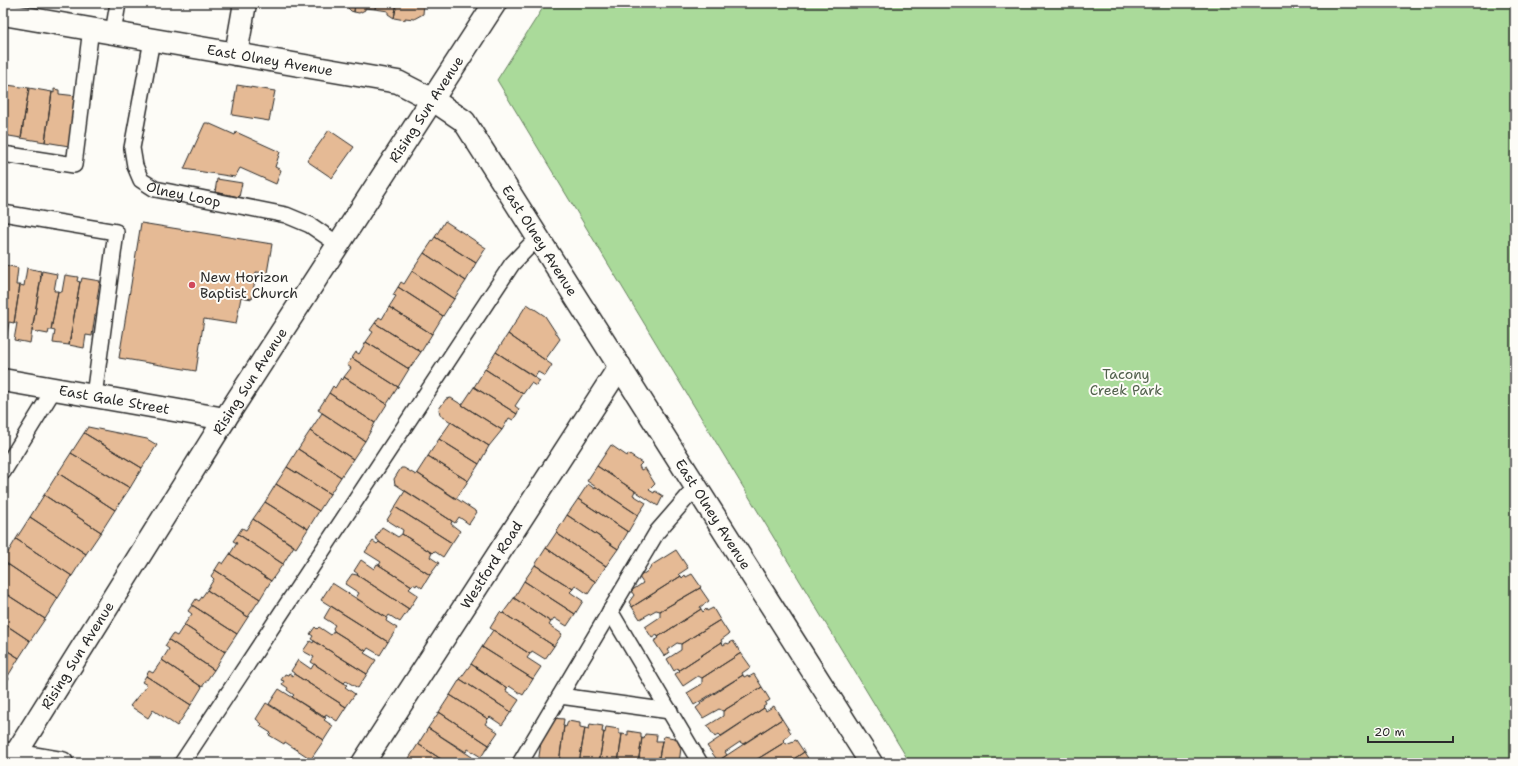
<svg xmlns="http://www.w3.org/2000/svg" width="1518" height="766" font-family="'Shantell Sans',sans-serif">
  <rect width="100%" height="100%" fill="#fdfcf7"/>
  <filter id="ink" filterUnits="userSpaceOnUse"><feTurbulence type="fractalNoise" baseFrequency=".025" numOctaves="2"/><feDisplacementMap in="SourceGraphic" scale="8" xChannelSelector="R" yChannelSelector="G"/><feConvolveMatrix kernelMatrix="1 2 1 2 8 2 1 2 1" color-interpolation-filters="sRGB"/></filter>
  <g filter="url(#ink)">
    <path fill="#aada9a" stroke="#6a8262" d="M546,3H1515V763H910L497,80Z"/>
    <path fill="#e5ba95" stroke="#2b2b2b" d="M313,3H323L317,6L312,5Z
      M340,3H355L354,12L351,11L347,7V4Z
      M355,3H376L375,9L365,8V10L359,13L354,12Z
      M376,3H397L394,18L388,14V11L375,9Z
      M397,3H424L423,14L414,19L405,18V20L394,18Z
      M3,85H7L3,108Z
      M7,85L29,88L21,138L3,135V108Z
      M237,85L275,91L269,121L232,115Z
      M29,88L52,92L45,142L21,138Z
      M54,89L59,90V94L77,96L69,146L45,142L52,92L54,93Z
      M205,123H208L235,135L236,132L280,152L275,167L281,170L276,184L240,168L235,177L184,169Z
      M329,130L354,147L332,178L307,161Z
      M217,179L242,183L239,197L215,192Z
      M445,221L486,248L476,263L435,237Z
      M141,223L272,244L267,273L256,272L252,299L241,297L236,324L204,319L196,371L119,358Z
      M435,237L476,263L466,281L424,253Z
      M424,253L466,281L454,299L412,271Z
      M5,265L18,268L16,285H20L14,323L9,322L7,336L3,335V270H4Z
      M27,268L41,271L40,276L41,277L30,343L14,340L17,323H14L20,285L24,286Z
      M42,271L57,274L54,291H58L51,330H49L48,334L32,331Z
      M412,271L454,299L443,316L398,287L401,282L404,284Z
      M65,275L78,277L77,281L80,282L69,345L53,343L55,331L51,330L58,291L62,292Z
      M82,278L100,281L97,299L102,300L99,316L95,315L92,336L86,335L84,348L69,345L80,282H81Z
      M398,287L443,316L432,334L389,307L396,296L393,295Z
      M527,304L545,316L560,339L545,360L508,334Z
      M389,307L432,334L421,352L375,323L379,317L382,319Z
      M375,323L421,352L409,369L366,342L373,332L370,330Z
      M508,334L552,365L545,376L538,372L535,377L496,352Z
      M366,342L409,369L398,387L352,358L356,352L359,354Z
      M496,352L540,381L536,386L531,383L523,394L485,369Z
      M352,358L398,387L387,404L344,377L351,368L347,365Z
      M485,369L523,394L515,406L519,409L517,414L474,387Z
      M344,377L387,404L375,423L329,393L333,386L335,388L341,378L343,380Z
      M474,387L517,414L513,420L509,418L502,430L462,405Z
      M329,393L375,423L365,441L318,410Z
      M451,398L502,430L489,446L440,415L439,409L446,399Z
      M322,413L365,441L353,459L310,431Z
      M451,422L489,446L479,464L439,439Z
      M88,427L147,439L157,445L142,468L84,433Z
      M310,431L353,459L341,477L298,449Z
      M84,433L142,468L130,488L71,453Z
      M439,439L479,464L468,481L428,456Z
      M611,445L627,456L628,454L642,463L639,466L641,470L645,468L655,484L649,490L654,493L655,491L663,496L658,506L597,466Z
      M298,449L341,477L330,494L287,467Z
      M71,453L130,488L115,510L58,473Z
      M428,456L468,481L456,499L417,473Z
      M597,466L635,491L633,495L646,503L638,515L587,481Z
      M287,467L330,494L319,511L276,484Z
      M401,468H404L416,475L417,473L477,512L469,524L459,517L455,523L395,484L394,479Z
      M58,473L115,510L101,532L44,495Z
      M276,484L319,511L308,529L265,502Z
      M588,484L595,489L596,487L638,515L628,532L578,499Z
      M405,491L452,521L451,524L460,531L452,543L395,507Z
      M44,495L101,532L86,554L30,517Z
      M578,499L628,532L618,549L567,515Z
      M265,502L308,529L296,548L253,519Z
      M395,507L452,543L443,557L434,551L432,553L402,534L403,530L387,520Z
      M567,515L618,549L606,566L556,533Z
      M30,517L86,554L72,576L16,539Z
      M253,519L294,546L283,564L238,534L242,528L246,530Z
      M382,527L398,537L402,534L432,553L430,557L439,563L430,575L379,542V541L375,538Z
      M556,533L606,566L596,582L546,548Z
      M238,534L283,564L271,581L230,554L237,543L233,541Z
      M16,539L72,576L58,598L3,561Z
      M373,541L377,544L379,542L430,575L422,588L417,584L416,586L413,584L412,586L379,565L381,562L365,552Z
      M546,548L596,582L588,594L575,585L573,589L535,565Z
      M676,550L688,568L679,574L681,576L632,607L629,602L634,595L631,591L643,583L639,577L649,570L652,565Z
      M230,554L271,581L260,599L215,570L220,562L223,564Z
      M361,560L374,569L377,564L379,565L412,586L409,589L418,595L409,609L357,575L358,574L354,571Z
      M3,561L58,598L45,619L3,592Z
      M535,565L573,589L570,592L583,601L575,614L524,581Z
      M215,570L260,599L248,617L207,590L214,579L211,576Z
      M352,574L357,575L409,609L400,622L389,615L387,618L356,598L359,593L345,584Z
      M692,574L701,587L700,588L660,611L656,610L640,619L632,607L681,576L682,578L685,575L686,577Z
      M524,581L575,614L567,626L554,618L551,622L514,598Z
      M332,583L387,618L386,621L397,628L388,642L321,600Z
      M700,588L709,601L700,607L701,609L658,637L657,635L652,638L645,627L660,617V611Z
      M207,590L248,617L237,634L192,605L196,599L199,601Z
      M3,592L45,619L30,641L3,623Z
      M514,598L551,622L549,625L562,634L554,646L503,613Z
      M192,605L237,634L225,652L184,625L192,614L188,611Z
      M331,606L388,642L380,655L368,648L366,651L334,631L333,628L335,625L324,618Z
      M713,608L720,620L681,644L677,643L667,650L669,653L664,656L654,641L659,638L658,637L701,609L703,612L706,609L707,611Z
      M500,612L502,614L503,613L554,646L545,659L532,651L530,654L490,628Z
      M720,620L729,634L721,640L722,642L679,670L678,668L674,671L667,659L681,650V644Z
      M3,623L30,641L19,658L3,648Z
      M184,625L225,652L214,670L169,640L173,634L177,636Z
      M315,627L317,629L319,627L331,635L334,631L366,651L364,653L376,660L367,674L311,639L313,636L310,634Z
      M493,630L530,654L527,658L541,667L533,679L482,647Z
      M169,640L214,670L202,687L162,660L169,649L165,646Z
      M310,641L313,643L314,641L367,674L358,688L346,681L344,683L311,662L314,657L303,651Z
      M733,641L741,653L702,678L698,676L683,686L675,674L680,671L679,670L722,642L723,645L727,643L728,644Z
      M482,647L533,679L523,695L509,686L507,688L471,664Z
      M3,648L19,658L8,676L3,673Z
      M741,653L751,667L742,673L743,675L694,705L687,693L702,684V678Z
      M162,660L202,687L191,705L146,676L149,671L153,673Z
      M298,660L311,669L314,664L347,685L345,687L355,694L346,707L294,674V673L291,671Z
      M471,664L507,688L506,691L519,700L511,712L460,679Z
      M3,673L9,678L3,687Z
      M289,673L293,676L294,674L346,707L337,721L326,714L324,718L292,697L294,695L287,690L288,688L282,684L284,681L281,680L285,674L288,675Z
      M754,674L762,687L723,711L719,709L703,718L696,708L701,704L700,703L743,675L744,677L748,675L749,677Z
      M146,676L191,705L177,726L153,710L148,718L130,706L147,685L142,682Z
      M460,679L511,712L502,725L490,717L488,719L450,695Z
      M762,687L770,700L765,703L766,705L763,707L764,708L721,736L719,734L715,737L707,726L723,716V711Z
      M279,689L326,718L324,720L333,726L324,740L269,704Z
      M450,695L488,719L485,724L498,732L489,745L439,712Z
      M266,703L324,740L311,759L285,742L284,744L269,735L271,733L260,726L262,724L256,719Z
      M774,706L782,719L743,744L740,742L725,752L727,755L718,761L707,746L764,708L766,711Z
      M439,712L489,745L481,757L468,749L466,752L428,728Z
      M552,718L564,719L563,726H564L559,763H538L542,735Z
      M782,719L791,733L783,740L785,742L751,763H719L718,761Z
      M568,721L580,723V727L585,728L579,763H559L564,726L566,727Z
      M590,724L603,726L602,732H604L599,763H579L585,728L589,729Z
      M606,727L619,729V734H622L618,763H599L604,732L605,733Z
      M428,728L472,757L469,761L473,763H447L418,744Z
      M628,731L641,733V738H642L638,763H618L622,734L628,735Z
      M645,734L657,735L656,741H662L658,763H638L642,738L644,739Z
      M664,736L679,739L678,742L681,748L679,763H658L662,741H663Z
      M796,740L804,752L788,763H751L785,742L786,744Z
      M418,744L447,763H406Z
      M804,752L811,763H788Z"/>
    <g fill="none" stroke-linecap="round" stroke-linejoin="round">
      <defs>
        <g id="service">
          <path d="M113,33L118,3"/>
          <path id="s1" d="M152,40L132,148L135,166L141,180L155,189L286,215L310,225L339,245"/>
          <path d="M3,154L74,165L91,28"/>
          <path d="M3,213L116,232L94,396"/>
          <path d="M3,472L54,389"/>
          <path d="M610,611L700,763"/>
          <path d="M560,696L670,711"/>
          <path d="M182,763L512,264L538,237"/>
          <path d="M520,763L657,532L697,486"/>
        </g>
        <g id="minor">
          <path d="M236,54L245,3"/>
          <path id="s2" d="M433,100L464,121L871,763"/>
          <path id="s3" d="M3,380L225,419"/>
          <path d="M3,753L62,763"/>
          <path id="s4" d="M363,763L620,366"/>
        </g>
        <g id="tertiary">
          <path id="s5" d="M3,14L398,82L433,100"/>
        </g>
        <g id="secondary">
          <path id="s6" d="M10,763L225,419L495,3"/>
        </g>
      </defs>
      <use href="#service" stroke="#2b2b2b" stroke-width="18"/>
      <use href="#minor" stroke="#2b2b2b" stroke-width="25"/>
      <use href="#tertiary" stroke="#2b2b2b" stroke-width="25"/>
      <use href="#secondary" stroke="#2b2b2b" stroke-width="25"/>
      <use href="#service" stroke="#fdfcf7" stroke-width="15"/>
      <use href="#minor" stroke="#fdfcf7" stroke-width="22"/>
      <use href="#tertiary" stroke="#fdfcf7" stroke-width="22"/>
      <use href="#secondary" stroke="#fdfcf7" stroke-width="22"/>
    </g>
  </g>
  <circle fill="#d1495b" stroke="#fdfcf7" stroke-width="1.5" cx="192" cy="285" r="4"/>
  <g text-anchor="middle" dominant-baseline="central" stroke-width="4" stroke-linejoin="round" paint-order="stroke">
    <g font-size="14" fill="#2b2b2b" stroke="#fdfcf7">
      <text stroke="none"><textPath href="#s5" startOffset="271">East Olney Avenue</textPath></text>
      <text stroke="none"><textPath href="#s6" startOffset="775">Rising Sun Avenue</textPath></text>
      <text stroke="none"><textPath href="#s1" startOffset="189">Olney Loop</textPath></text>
      <text stroke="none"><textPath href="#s2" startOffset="179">East Olney Avenue</textPath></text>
      <text stroke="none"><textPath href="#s6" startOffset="451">Rising Sun Avenue</textPath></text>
      <text stroke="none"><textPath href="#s3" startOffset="113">East Gale Street</textPath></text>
      <text stroke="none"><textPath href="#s2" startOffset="503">East Olney Avenue</textPath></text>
      <text stroke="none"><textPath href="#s4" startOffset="236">Westford Road</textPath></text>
      <text stroke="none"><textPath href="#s6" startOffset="127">Rising Sun Avenue</textPath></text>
    </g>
    <g font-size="14" fill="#2b2b2b" stroke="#fdfcf7" text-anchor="start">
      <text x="200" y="277">New Horizon<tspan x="200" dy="16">Baptist Church</tspan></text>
    </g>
    <g font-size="14" fill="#51604c" stroke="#fdfcf7">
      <text x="1126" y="374">Tacony<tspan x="1126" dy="16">Creek Park</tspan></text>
    </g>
  </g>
  <rect width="1518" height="766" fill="none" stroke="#fdfcf7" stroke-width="16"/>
  <rect x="8" y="8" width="1502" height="750" fill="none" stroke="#2b2b2b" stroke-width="1.5" filter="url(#ink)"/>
  <path d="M1368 736v6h85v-6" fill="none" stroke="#2b2b2b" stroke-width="2"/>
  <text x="1374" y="736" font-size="12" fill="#2b2b2b" stroke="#fdfcf7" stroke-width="3" paint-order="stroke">20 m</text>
</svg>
